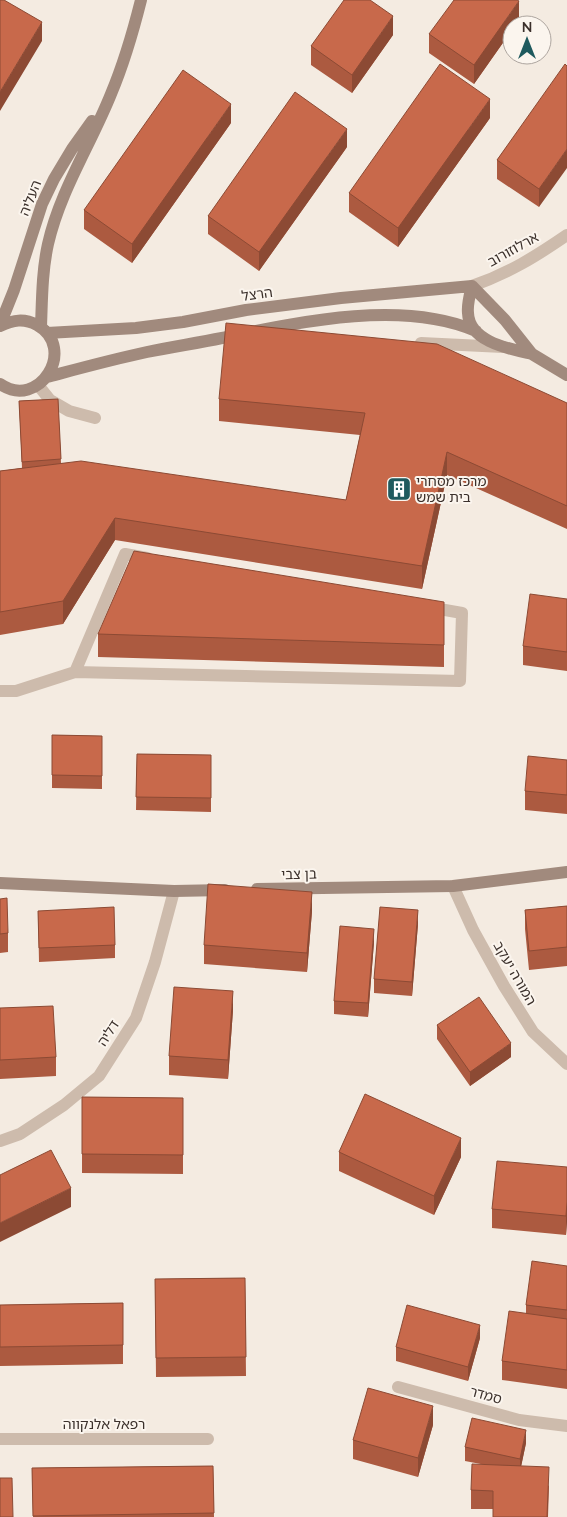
<svg xmlns="http://www.w3.org/2000/svg" width="567" height="1517" font-family="Mulish,'Noto Sans Hebrew',sans-serif">
  <rect width="100%" height="100%" fill="#f4ebe1"/>
  <g fill="none" stroke-linecap="round" stroke-linejoin="round">
    <path stroke="#cdbbac" stroke-width="12" d="M421,343L503,347
      M38,385L50,400L69,411L95,418"/>
    <path stroke="#cdbbac" stroke-width="12" d="M472,286C509,273 535,257 567,235
      M75,672L125,554L147,558
      M0,691H16L75,672L460,681L462,613L428,607
      M453,886L473,930L504,986L533,1032L567,1064
      M0,1141L20,1134L64,1105L99,1076L136,1018L155,962L174,891
      M398,1387L519,1420L567,1426
      M0,1439H208"/>
    <path stroke="#a18a7d" stroke-width="12" d="M472,286L505,320L532,354L567,375
      M472,286C470,294 467,304 468,313C469,342 510,349 532,354
      M0,325L14,290L42,204L54,179L72,149L92,121
      M0,326C13,320 24,318 37,325C78,348 39,411 0,384
      M41,327C42,300 42,271 48,244C60,191 91,144 111,94C124,63 133,32 141,0
      M47,333L136,328L183,322L246,310L341,298L472,286
      M47,377C81,368 114,359 147,352C172,347 197,343 222,338C299,322 402,299 476,331
      M0,883L174,891L225,890
      M257,889L453,886L567,872"/>
  </g>
  <path fill="#ac5a40" d="M519,20L474,84L429,53V34Z
    M393,35L352,93L311,65V46Z
    M567,66L539,207L497,179V160Z
    M490,118L398,247L349,212V193Z
    M231,123L132,263L84,229V210Z
    M347,147L259,271L208,234V216Z
    M58,399L61,463L346,500L360,435L219,421V399L567,403V529L447,475L422,589L115,540L63,624L0,635V471L22,468L19,401Z
    M567,599V671L523,665V646Z
    M444,602V667L98,657V634Z
    M52,735L102,736V789L52,788Z
    M137,754L211,755V812L136,810Z
    M567,760V814L525,810V791Z
    M0,899L8,933V952L0,953Z
    M567,906V966L529,970L525,929V910Z
    M38,911L115,945V958L39,962Z
    M312,911L307,972L204,964V945Z
    M418,924L412,996L374,993V979Z
    M374,942L368,1017L334,1014V1001Z
    M0,1008L56,1057V1076L0,1079Z
    M233,1010L228,1079L169,1075V1056Z
    M437,1025L511,1057L470,1086L437,1039Z
    M82,1097L183,1098V1174L82,1173Z
    M339,1152L461,1157L434,1215L339,1171Z
    M567,1167V1221L566,1235L492,1228V1209Z
    M567,1266V1389L502,1380V1361L526,1313V1305Z
    M245,1278L246,1376L156,1377L155,1279Z
    M123,1303V1364L0,1366V1305Z
    M480,1338L468,1381L396,1361V1347Z
    M433,1425L418,1477L353,1459V1440Z
    M526,1443L521,1466L549,1486L548,1517H493V1509H471V1490L486,1465L465,1461V1447Z
    M213,1466L214,1517H33L32,1468Z"/>
  <path fill="#8c4a34" d="M519,1V20L515,25H512V30L474,84V65Z
    M393,16V35L352,93V75Z
    M42,22V41L0,111V92Z
    M490,99V118L398,247V228Z
    M231,104V123L132,263V244Z
    M347,129V147L259,271V252Z
    M567,149V168L539,207V189Z
    M447,452V475L422,589V566Z
    M115,518V540L63,624V601Z
    M312,892V911L307,972V953Z
    M418,910V924L412,996V982Z
    M374,929V942L368,1017V1003Z
    M233,991V1010L228,1079V1060Z
    M511,1043V1057L470,1086V1072Z
    M461,1138V1157L434,1215V1196Z
    M71,1188V1207L0,1242V1223Z
    M567,1202V1221L566,1235V1216Z
    M480,1325V1338L468,1381V1367Z
    M433,1406V1425L418,1477V1458Z
    M526,1430V1443L520,1472V1459Z"/>
  <path fill="#c8694b" stroke="#8c4a34" d="M0,0H4L42,22L0,92Z
    M344,0H370L393,16L352,75L311,46Z
    M454,0H517L519,1L474,65L429,34Z
    M440,64L490,99L398,228L349,193Z
    M565,64L567,66V149L539,189L497,160Z
    M183,70L231,104L132,244L84,210Z
    M295,92L347,129L259,252L208,216Z
    M226,323L437,344L567,403V506L447,452L422,566L115,518L63,601L0,612V471L81,461L346,500L365,413L219,399Z
    M58,399L61,459L22,462L19,401Z
    M134,551L444,602V645L98,634Z
    M530,594L567,599V652L523,646Z
    M52,735L102,736V776L52,775Z
    M137,754L211,755V798L136,797Z
    M528,756L567,760V795L525,791Z
    M208,884L312,892L307,953L204,945Z
    M7,898L8,933L0,934V899Z
    M567,906V947L529,951L525,910Z
    M114,907L115,945L39,948L38,911Z
    M380,907L418,910L412,982L374,979Z
    M340,926L374,929L368,1003L334,1001Z
    M174,987L233,991L228,1060L169,1056Z
    M479,997L511,1043L470,1072L437,1025Z
    M53,1006L56,1057L0,1060V1008Z
    M365,1094L461,1138L434,1196L339,1152Z
    M82,1097L183,1098V1155L82,1154Z
    M51,1150L71,1188L0,1223V1175Z
    M497,1161L567,1167V1202L566,1216L492,1209Z
    M532,1261L567,1266V1310L526,1305Z
    M245,1278L246,1357L156,1358L155,1279Z
    M123,1303V1345L0,1347V1305Z
    M407,1305L480,1325L468,1367L396,1347Z
    M509,1311L567,1319V1370L502,1361Z
    M368,1388L433,1406L418,1458L353,1440Z
    M472,1418L526,1430L520,1459L465,1447Z
    M472,1464L549,1467L547,1517H493V1491L471,1490Z
    M213,1466L214,1513L33,1516L32,1468Z
    M0,1478H12L13,1517H0Z"/>
  <defs>
    <symbol id="building-square" viewBox="-11 -11 22 22"><rect x="-9" y="-9" width="18" height="18" rx="4" fill="#1f5a5e" stroke="#fbf5ee"/><path d="M-4-6H4V6H1V3H-1V6H-4ZM-2.5-4.3h1.7v1.8h-1.7ZM.8-4.3h1.7v1.8H.8ZM-2.5-1h1.7V.8h-1.7ZM.8-1h1.7V.8H.8Z" fill="#fff"/></symbol>
  </defs>
  <g fill-rule="evenodd">
    <use href="#building-square" x="385" y="475" width="28" height="28"/>
  </g>
  <g text-anchor="middle" dominant-baseline="central" stroke-width="4" stroke-linejoin="round" paint-order="stroke">
    <g font-size="14" fill="#3b302b" stroke="#fbf5ee">
      <text transform="translate(30 198) rotate(-68)">העליה</text>
      <text transform="translate(513 249) rotate(-29)">ארלוזורוב</text>
      <text transform="translate(257 294) rotate(-8)">הרצל</text>
      <text transform="translate(299 874) rotate(-1)">בן צבי</text>
      <text transform="translate(515 973) rotate(60)">המורה יעקב</text>
      <text transform="translate(108 1033) rotate(-57)">דליה</text>
      <text transform="translate(486 1395) rotate(15)">סמדר</text>
      <text x="104" y="1424">רפאל אלנקווה</text>
    </g>
    <g font-size="14" fill="#3b302b" stroke="#fbf5ee" text-anchor="start">
      <text x="416" y="481">מרכז מסחרי<tspan x="416" dy="16">בית שמש</tspan></text>
    </g>
  </g>
  <g transform="translate(527 40)"><circle r="24" fill="#fbf5ee" stroke="#aea6a0"/>
  <path d="M0-4L9 19L0 12L-9 19Z" fill="#1f5a5e"/>
  <text y="-8" font-size="14" font-weight="bold" text-anchor="middle" fill="#3b302b">N</text>
  </g>
</svg>
